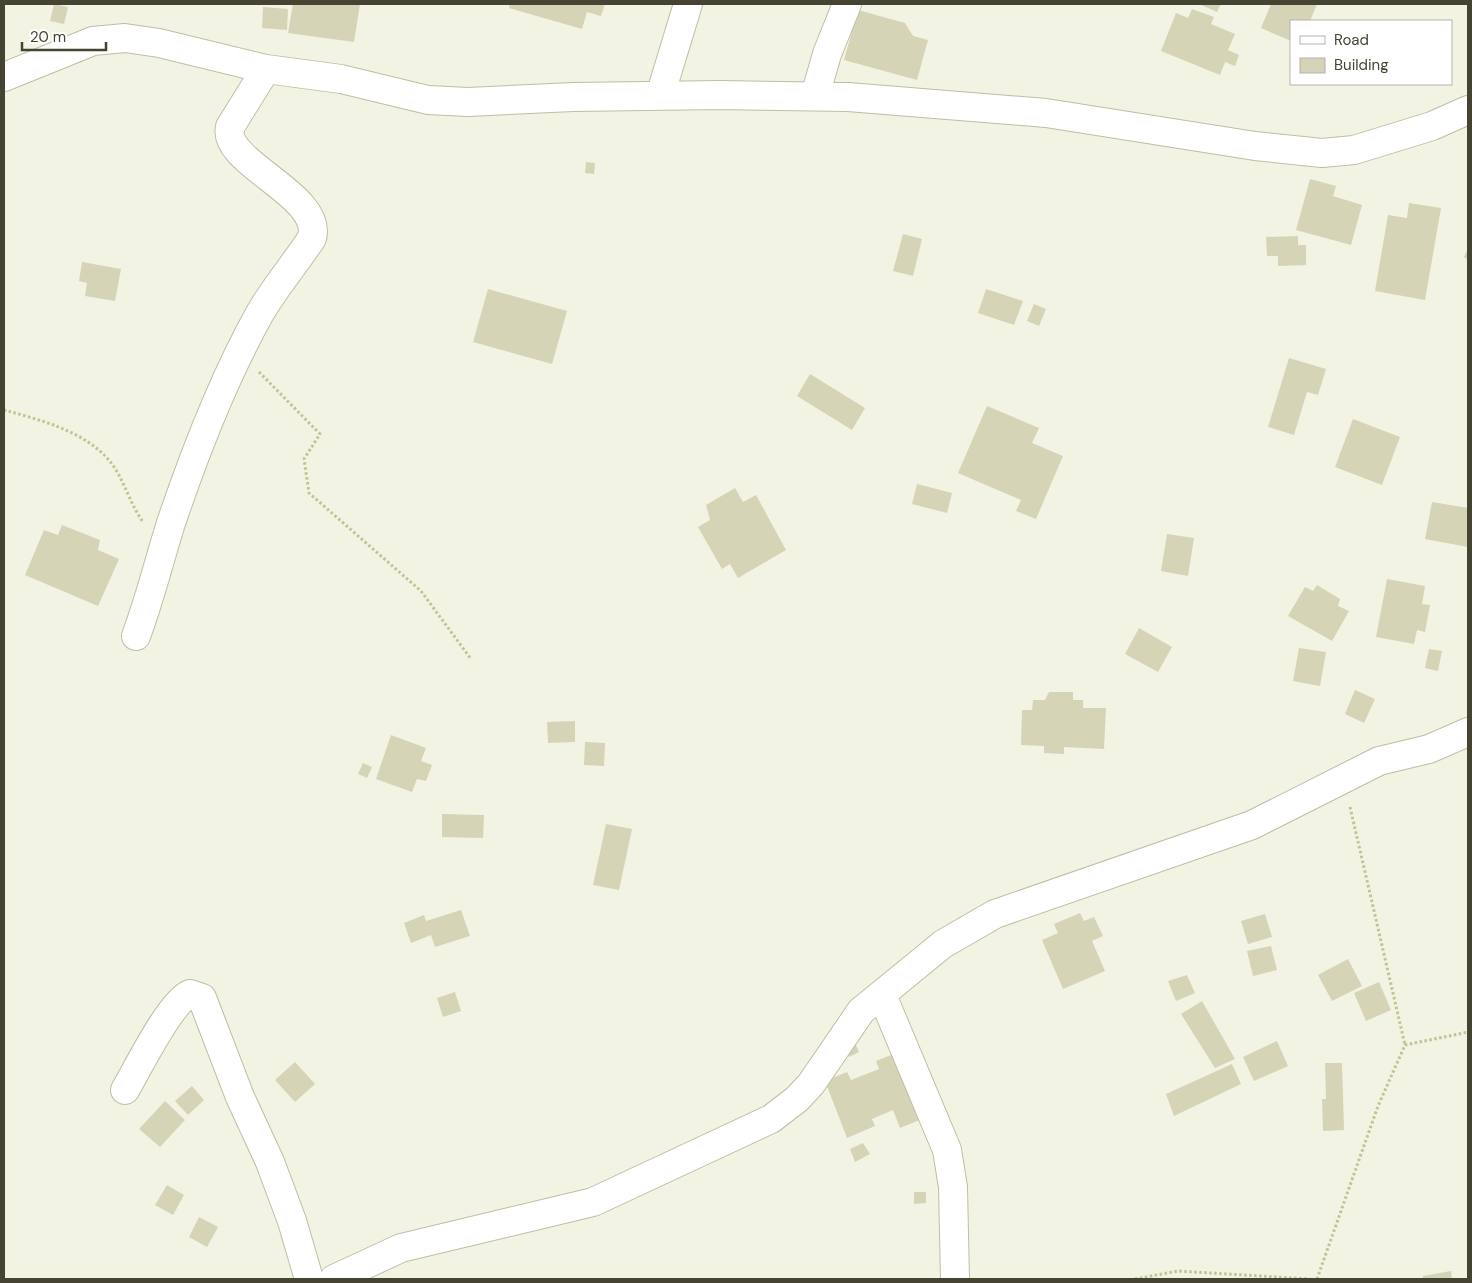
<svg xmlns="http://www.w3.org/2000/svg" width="1472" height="1283" font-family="'DM Sans',sans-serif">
  <rect width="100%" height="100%" fill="#f2f3e2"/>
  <path fill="#d5d4b6" d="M54,4L68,7L64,24L50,21Z
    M293,4H360L354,42L288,33Z
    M510,4H605L601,16L587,12L582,29L509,8Z
    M1199,4H1221L1217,12Z
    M1271,4H1317L1310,21H1291V41L1261,28Z
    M263,7L288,9L287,30L262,28Z
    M1192,9L1214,17L1211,24L1235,34L1228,50L1239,55L1235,66L1225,62L1220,75L1161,51L1176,13L1188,18Z
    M858,10L905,23L913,36L928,40L917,80L844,60Z
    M586,162L595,163L594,174L585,173Z
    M1310,179L1336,186L1333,196L1362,205L1351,245L1296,230Z
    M1409,203L1441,208L1425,300L1375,291L1388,215L1407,218Z
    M903,234L922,239L913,276L893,271Z
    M1298,236V245H1306V265L1278,266V256H1267L1266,237Z
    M1468,248V260L1464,257Z
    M82,262L121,269L115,301L85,296L87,283L79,281Z
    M488,289L567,311L552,364L473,342Z
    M986,289L1023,301L1014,325L978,313Z
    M1034,304L1046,309L1039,326L1027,321Z
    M1289,358L1326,369L1318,395L1307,392L1294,435L1268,427Z
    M810,374L865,408L852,430L797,396Z
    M987,406L1039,428L1032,443L1063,456L1036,519L1016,511L1021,500L958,473Z
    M1353,419L1400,437L1382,485L1335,467Z
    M917,484L952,493L947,513L912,504Z
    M735,488L743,502L756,495L786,550L738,578L730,564L722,569L698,527L710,520L706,505Z
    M1432,502L1468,508V547L1425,539Z
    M62,525L100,540L98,550L119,559L98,606L25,575L44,530L58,535Z
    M1167,534L1194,538L1188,576L1161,571Z
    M1387,579L1425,586L1422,604L1430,605L1425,632L1417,630L1414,644L1376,637Z
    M1317,585L1340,599L1338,606L1349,611L1332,641L1288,616L1305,587L1313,591Z
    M1139,628L1172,647L1158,672L1125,654Z
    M1299,648L1326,652L1320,686L1293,681Z
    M1429,649L1442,651L1438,671L1425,668Z
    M1355,690L1375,699L1364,723L1345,714Z
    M1049,692H1073V700H1083V708H1106L1104,749L1064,747V754L1044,753V746L1021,745L1022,710H1032L1033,700H1045Z
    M575,721V742L548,743L547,722Z
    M391,735L426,748L421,761L432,765L426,781L417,779L412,792L376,779Z
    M585,742L605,743L604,766L584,765Z
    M363,763L372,767L367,778L358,774Z
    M442,814L484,815L483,838L442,837Z
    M606,824L632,829L619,890L593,885Z
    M461,910L470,936L435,947L431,935L411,943L404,923L424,915L426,921Z
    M1080,913L1084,921L1094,917L1103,936L1092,941L1105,971L1063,989L1042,940L1058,933L1054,924Z
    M1265,914L1272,937L1248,944L1241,921Z
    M1271,946L1277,970L1253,976L1247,951Z
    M1348,959L1362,986L1332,1001L1318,975Z
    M1187,975L1195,993L1176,1001L1168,981Z
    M1379,982L1391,1010L1366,1021L1354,993Z
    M455,992L461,1011L443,1017L437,998Z
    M1202,1001L1235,1059L1215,1068L1181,1014Z
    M1277,1041L1288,1066L1254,1081L1243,1057Z
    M855,1043L859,1052L849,1057L845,1048Z
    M896,1053L922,1119L900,1128L893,1110L872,1119L875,1126L847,1138L825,1081L847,1072L851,1080L879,1069L876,1061Z
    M295,1062L315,1084L295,1102L275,1080Z
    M1325,1063H1342L1344,1130L1323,1131L1322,1099H1326Z
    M1232,1064L1241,1084L1174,1116L1166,1094Z
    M192,1086L204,1100L188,1115L175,1101Z
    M165,1101L185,1120L160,1147L139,1129Z
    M863,1143L870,1154L855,1162L850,1149Z
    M167,1185L184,1195L173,1215L155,1205Z
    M914,1192H926V1203L914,1204Z
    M199,1217L218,1227L207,1247L189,1237Z
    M1451,1271L1452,1279H1423V1276Z"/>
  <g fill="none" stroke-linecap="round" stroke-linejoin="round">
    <defs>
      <path id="street" d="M4,77L93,41L125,38L159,43L266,69L341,79L428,100L468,102L573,97L720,95L848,97L1046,113L1255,146L1322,153L1354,150L1432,126L1468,110
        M660,96L688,4
        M815,96L827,54L847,4
        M136,636C150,599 159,561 171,523C195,452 223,379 260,313C275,287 295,264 312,238C324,195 221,163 230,127L266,69
        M882,995L947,1150L953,1187L955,1279
        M125,1090C137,1070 170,1002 190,994L202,998L240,1097L270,1162L292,1221L309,1279
        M334,1279L401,1248L593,1202L771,1119L797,1099L811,1084L861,1011L943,944L995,914L1252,825L1379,761L1429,749L1468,732"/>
    </defs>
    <use href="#street" stroke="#bfbea4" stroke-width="30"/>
    <path stroke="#c2c293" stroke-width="3" stroke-dasharray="2.5 2.5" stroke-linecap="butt" d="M259,372L320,434L304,459L309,493L421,591L471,659
      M4,410C41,420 88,432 112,464C125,482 130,504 143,522
      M1350,807L1405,1045
      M1135,1279L1178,1271L1310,1279
      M1317,1279L1378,1106L1405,1045L1468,1032"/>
    <use href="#street" stroke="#fff" stroke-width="28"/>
  </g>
  <rect width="1472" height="1283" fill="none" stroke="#454432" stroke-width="10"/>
  <rect x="1290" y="20" width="162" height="65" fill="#ffffff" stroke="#b5b4ad"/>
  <rect x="1300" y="36" width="25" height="8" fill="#ffffff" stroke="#b5b4ad"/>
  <text x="1334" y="45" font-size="15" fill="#454432">Road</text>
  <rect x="1300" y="58" width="25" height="15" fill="#d5d4b6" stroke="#b5b4ad"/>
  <text x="1334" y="70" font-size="15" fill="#454432">Building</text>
  <path d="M22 42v8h84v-8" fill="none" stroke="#454432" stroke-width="2.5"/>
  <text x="30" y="42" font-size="15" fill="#454432" stroke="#ffffff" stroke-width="4" paint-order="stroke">20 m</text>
</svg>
